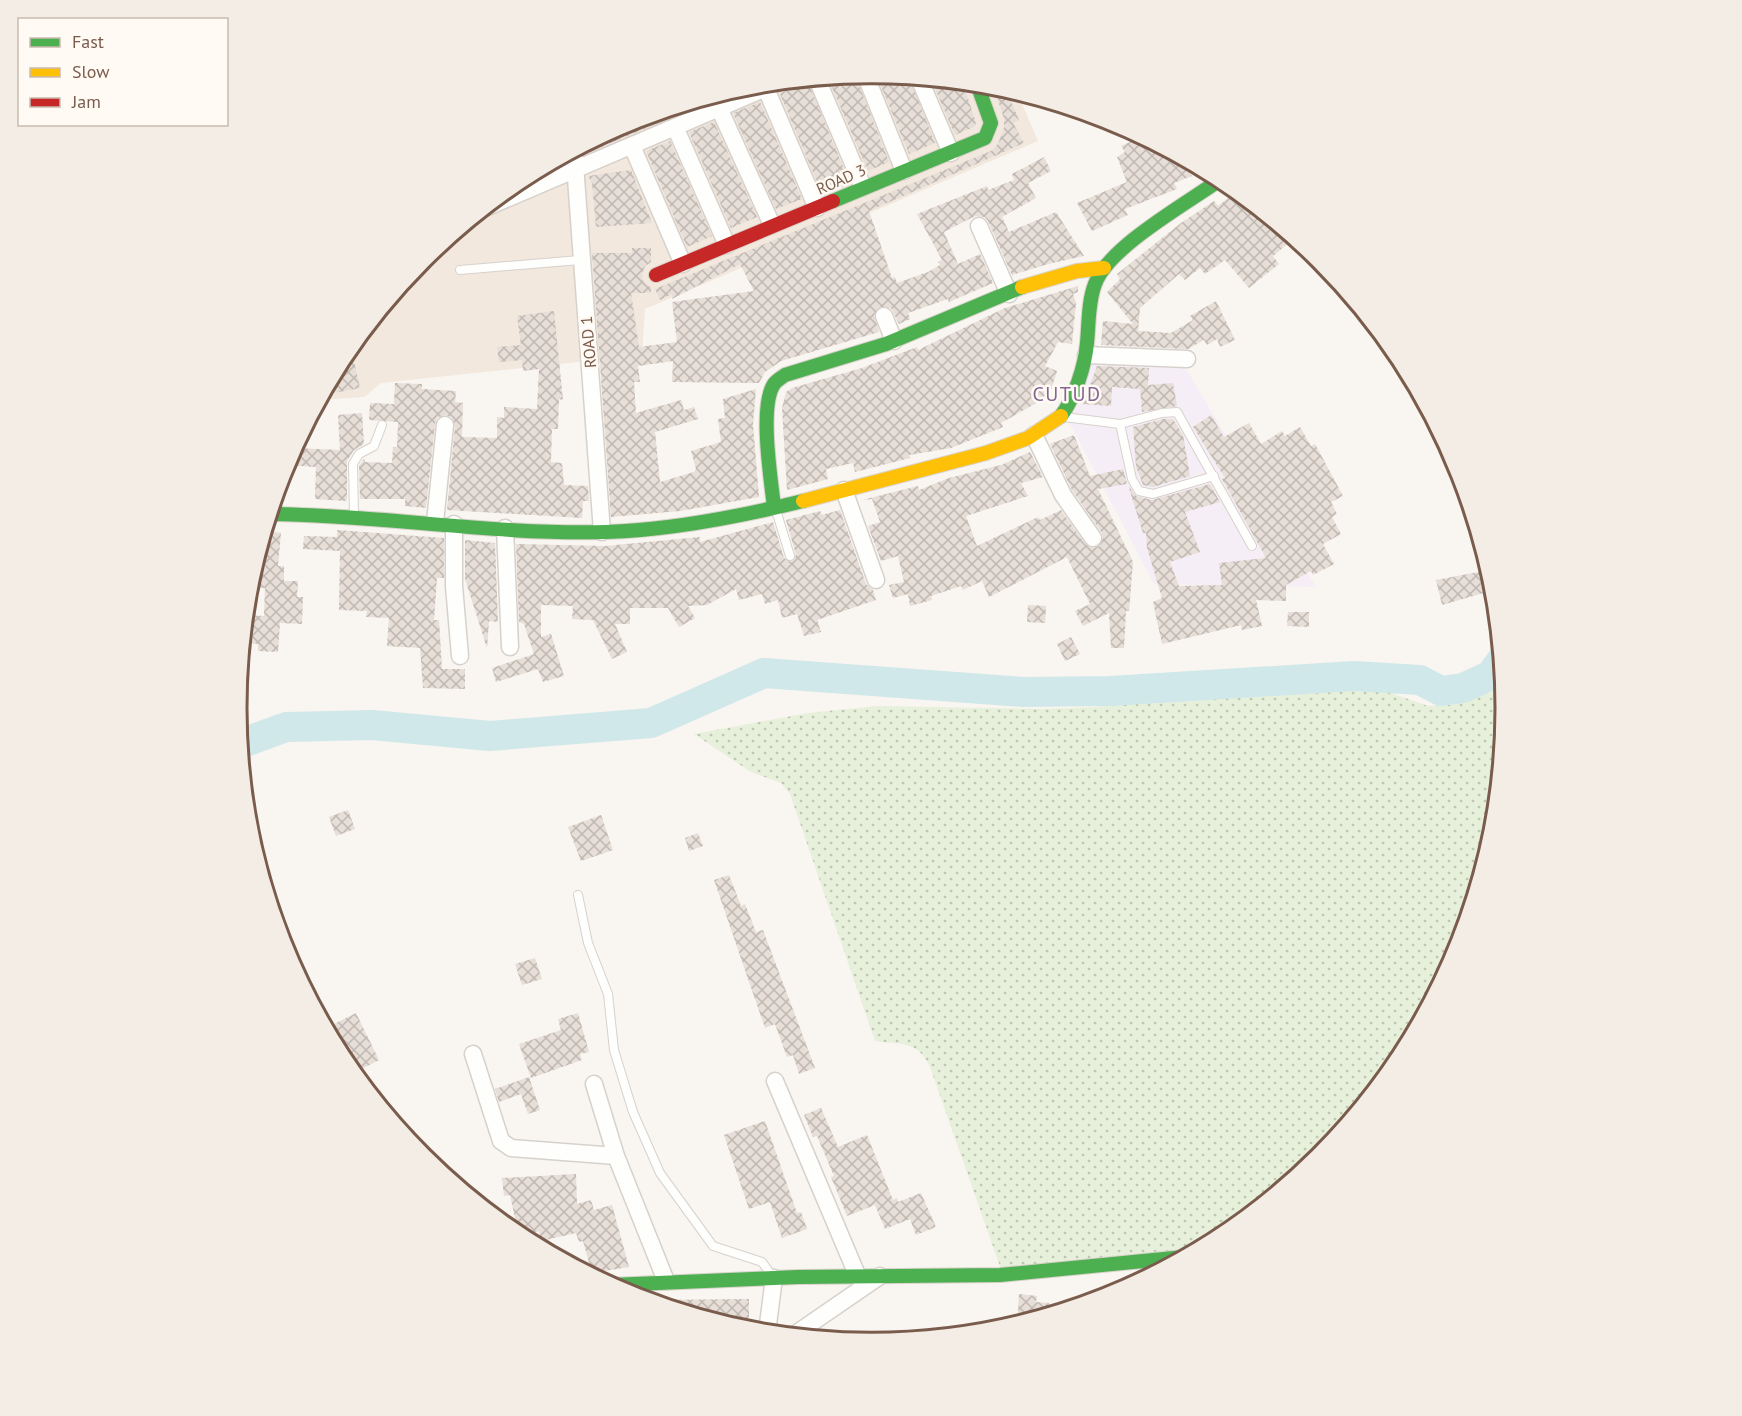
<svg xmlns="http://www.w3.org/2000/svg" width="1742" height="1416" font-family="'PT Sans',sans-serif">
  <defs>
    <pattern id="grass-dots" width="8" height="8" patternUnits="userSpaceOnUse" patternTransform="scale(1.5)"><rect width="8" height="8" fill="#e7f0db"/><path d="M2 2h.1M6 6h.1" fill="none" stroke="#c0c6b4" stroke-width="1.8" stroke-linecap="round"/></pattern>
    <pattern id="building-cross-hatch" width="8" height="8" patternUnits="userSpaceOnUse" patternTransform="scale(1.5)"><rect width="8" height="8" fill="#e6ded7"/><path d="M0 0l8 8M0 8l8-8" fill="none" stroke="#bfb7b1"/></pattern>
  </defs>
  <rect width="100%" height="100%" fill="#f9f5f0"/>
  <path fill="#f2e8de" d="M871,74L995,86L1017,92L1038,141L645,309L642,355L381,383L364,397L319,400L344,355L423,259L519,180L629,122L748,86Z"/>
  <path fill="#f6eef6" d="M1090,357L1185,367L1316,587L1154,584L1069,422Z"/>
  <path fill="url(#grass-dots)" d="M1502,677L1505,708L1493,832L1457,951L1398,1061L1319,1157L1223,1236L1174,1262L1002,1272L930,1067C917,1040 903,1045 875,1041L790,794L781,783L751,772L694,734L808,713L877,706L1042,709L1096,707L1338,684L1371,686L1428,706L1450,705L1474,699Z"/>
  <g fill="none" stroke-linecap="round" stroke-linejoin="round">
    <path stroke="#d0e8ea" stroke-width="30" d="M240,744L286,727L372,725L490,736L651,723L764,673L1023,692L1110,691L1354,676L1420,680L1441,691L1463,688L1491,675L1501,661"/>
  </g>
  <path fill="url(#building-cross-hatch)" d="M876,74L909,77L935,143L909,154Z
    M855,75L889,162L868,171L828,78Z
    M931,79L963,83L976,123L974,127L955,135Z
    M800,80H807L848,179L821,191L780,94L788,89L790,81Z
    M993,86L1006,89L1019,120L1013,123L1024,143L869,211L892,278L895,277L897,283L928,272L940,265L938,262L942,260L917,214L987,186L988,190L1014,180L1012,174L1044,157L1051,171L1028,183L1036,198L1002,217L1009,232L1056,212L1084,256L1048,264L1012,275L988,221L985,217L975,216L944,232L958,264L980,254L993,283L949,302L948,299L942,301L908,313L910,319L899,324L891,308L880,307L874,315L879,332L781,361L765,372L759,383L672,382L673,361L638,366L640,382H634L636,413L681,400L684,410L694,407L698,419L655,432L660,482L694,472L696,469L691,451L721,442L718,419L725,418L723,399L756,389L753,425L759,497L680,511L611,517L592,253H632V248H651V262L645,266L642,274L643,281L651,288V293H631L639,347L677,342L672,302L754,291L740,264L672,299V294L660,300L655,289L991,151L998,144L1004,128V118Z
    M738,89L585,154L583,146L629,122Z
    M760,102L802,199L776,209L733,113Z
    M714,122L757,217L731,228L689,132Z
    M1142,137L1186,160L1192,176L1174,183L1177,189L1125,209L1128,215L1092,231L1077,203L1127,182L1117,157L1125,152L1121,146Z
    M670,141L712,236L687,247L646,151Z
    M631,170L652,223L596,227L592,183L588,176Z
    M1237,191L1273,221L1290,242L1273,256L1279,264L1249,288L1225,260L1205,274L1200,268L1185,280L1179,274L1140,308L1138,331L1171,333L1193,320L1190,316L1216,301L1235,340L1220,347L1217,339L1207,345L1204,340L1188,349L1101,345L1103,321L1133,324L1107,292L1120,279L1117,274L1181,223L1214,201L1218,206Z
    M1078,286V292L1073,294L1076,303L1072,344L1058,342L1045,366L1057,371L1049,396L1001,423L1003,427L951,448L909,455L910,458L855,472L853,463L826,469L828,479L787,490L782,408L786,392L792,388L862,368L917,347L918,350L1005,308Z
    M554,311L563,400L559,399L558,429H552L551,462L562,463L564,485L588,486L589,501H583L582,518L447,510L455,426L452,417L445,415L437,418L435,424L426,508L405,506V499H360L359,466L364,459L365,462L392,463L393,447H397L398,422L369,420L370,403L394,404L395,383L422,384V389L456,391L455,402L463,403L462,437L497,438V417L504,418V407L537,409L539,369L523,371L522,360L499,362L497,347L521,345L517,316Z
    M348,350L353,357L360,388L334,393L333,391L324,392Z
    M1097,366L1149,368L1148,385L1173,383L1177,406L1142,412L1140,389L1112,387L1111,406L1083,404Z
    M362,413L364,444L354,450L347,461V498L346,501L315,499L316,467L285,465L294,448L340,450L338,415Z
    M1211,415L1224,437L1249,423L1261,444L1282,431L1285,436L1300,427L1311,446L1315,444L1343,496L1331,502L1337,514L1332,517L1341,534L1323,544L1334,564L1313,575L1311,571L1286,585V601L1256,600L1262,626L1242,630L1241,625L1162,644L1153,602L1162,598L1147,548L1146,533H1143L1128,485L1136,496L1152,500L1210,484L1220,502L1185,512L1200,552L1170,562L1179,586L1222,585L1219,563L1266,558L1222,479L1225,478L1193,427Z
    M1163,419H1173L1183,435L1190,476L1153,487L1143,485L1136,467L1133,427Z
    M1074,435L1090,476L1123,469L1127,484L1098,489L1133,562L1129,611H1126L1124,648H1111L1109,613L1083,626L1075,611L1090,604L1067,557L989,597L982,581L963,590L961,586L931,596L932,600L910,606L908,594L893,598L889,585L904,582L898,556L881,561L868,526L880,522L872,499L862,500L918,486L919,490L949,478L1001,465L1030,452L1043,477L1021,483L1028,496L966,516L977,546L1038,517L1040,520L1061,510L1085,544L1093,548L1099,546L1103,538L1102,533L1072,490L1050,444Z
    M840,510L866,584L873,590L876,600L817,620L821,632L804,636L797,614L782,618L778,600L765,604L762,594L739,600L736,589L707,605L688,606L695,618L679,627L668,608H630V624H615L627,652L612,659L593,620L572,619L573,606L541,605V637L551,634L564,676L543,682L538,669L496,682L492,668L534,654L524,624L519,622L516,544L605,546L700,537V542L773,522L784,558L791,562L796,555L786,520L820,511L822,515Z
    M337,530L444,538V578H437L434,620H439L442,669H465V689L423,688L420,648L387,646L389,618L366,617L367,611L339,610L340,551L303,549L304,536L337,537Z
    M265,531L281,533L278,566H284V581H298L297,597H303L302,624L280,623L278,652L258,651V644L243,643L246,615L264,616L265,588H248Z
    M465,540L495,543L498,622L489,621L487,648L465,579Z
    M1489,570L1494,590L1442,605L1436,580Z
    M1028,605L1046,606L1045,623L1027,622Z
    M1288,612H1309V627L1287,626Z
    M1071,637L1080,654L1065,661L1057,644Z
    M348,810L355,829L336,836L329,817Z
    M601,815L613,850L581,861L568,827Z
    M698,833L703,846L689,851L685,838Z
    M729,875L741,906L745,904L756,932L763,930L815,1068L799,1074L793,1055L787,1057L775,1024L765,1028L714,880Z
    M535,958L542,979L522,985L515,964Z
    M356,1013L379,1060L354,1073L343,1060L326,1028Z
    M578,1013L589,1052L580,1054L582,1060L531,1078L519,1044L561,1030L558,1019Z
    M529,1077L540,1110L528,1114L521,1094L499,1102L495,1089Z
    M821,1108L838,1147L867,1135L893,1200L897,1198L898,1202L921,1193L936,1227L916,1235L910,1219L885,1229L875,1205L847,1216L831,1177L834,1176L817,1136L813,1137L804,1115Z
    M765,1121L797,1213L801,1212L807,1229L782,1238L770,1202L749,1209L724,1135Z
    M576,1174L577,1204L591,1200L594,1210L612,1205L629,1267L592,1273L583,1241L579,1242L576,1233L541,1241L539,1231L519,1236L510,1195L504,1196L502,1178Z
    M1019,1294L1037,1296L1036,1302L1049,1303L1048,1314L1018,1313Z
    M749,1299V1330L656,1303V1300Z"/>
  <g fill="none" stroke-linecap="round" stroke-linejoin="round">
    <defs>
      <path id="lane" d="M460,270L580,260
        M1064,417L1120,424L1162,413L1177,412L1252,546
        M1120,424L1132,479L1139,491L1153,494L1214,476
        M776,510L790,556
        M354,514L353,464L359,454L374,446L382,425
        M578,895L588,943L608,994L614,1050L633,1112L660,1173L713,1246L762,1262L770,1273"/>
      <path id="street" d="M865,74L904,171
        M919,78L951,153
        M817,79L863,187
        M764,84L817,208
        M720,110L772,225
        M676,129L727,245
        M632,146L683,264
        M574,151L602,532
        M485,208L780,82
        M979,226L1009,294
        M884,316L894,341
        M1086,355L1187,359
        M1034,435L1063,495L1093,538
        M844,490L876,580
        M435,522L445,425
        M454,524V586L460,656
        M505,528L510,647
        M473,1054L501,1141L511,1148L616,1156
        M775,1081L858,1277
        M594,1084L616,1156L666,1281
        M767,1332L774,1278
        M794,1335L880,1276"/>
      <path id="fast" d="M833,201L985,138L991,123L977,84
        M1061,416C1075,397 1085,366 1087,343C1089,323 1088,302 1095,284C1108,247 1189,202 1221,179
        M774,507C771,480 759,406 774,384C777,380 781,378 785,375L886,344L1022,287
        M270,514C382,515 493,535 606,532C672,530 738,517 803,501
        M611,1285L798,1277L1000,1275L1184,1257"/>
      <path id="slow" d="M1022,287L1077,271L1104,268
        M803,501L986,453L1028,438L1061,416"/>
      <path id="jam" d="M656,275L833,201"/>
    </defs>
    <use href="#lane" stroke="#d7d1cb" stroke-width="10"/>
    <use href="#street" stroke="#d7d1cb" stroke-width="19"/>
    <use href="#fast" stroke="#d9d2cb" stroke-width="16"/>
    <use href="#slow" stroke="#d9d2cb" stroke-width="16"/>
    <use href="#jam" stroke="#d9d2cb" stroke-width="16"/>
    <use href="#lane" stroke="#fefefd" stroke-width="8"/>
    <use href="#street" stroke="#fefefd" stroke-width="16"/>
    <use href="#fast" stroke="#4caf50" stroke-width="14"/>
    <use href="#slow" stroke="#ffc107" stroke-width="14"/>
    <use href="#jam" stroke="#c62828" stroke-width="14"/>
  </g>
  <g text-anchor="middle" dominant-baseline="central" stroke-width="5" stroke-linejoin="round" paint-order="stroke">
    <g font-size="16" fill="#7a5c4d" stroke="#fffaf3">
      <text transform="translate(841 179) rotate(-24)">ROAD 3</text>
      <text transform="translate(588 342) rotate(-95)">ROAD 1</text>
    </g>
    <g font-size="20" letter-spacing="1.5" fill="#846695" stroke="#fffaf3">
      <text x="1067" y="394">CUTUD</text>
    </g>
  </g>
  <path d="M0 0H1742V1416H0ZM247 708a624 624 0 1 1 1248 0a624 624 0 1 1-1248 0Z" fill="#f4ede6" fill-rule="evenodd"/>
  <path fill="none" stroke="#7a5c4d" stroke-width="3" d="M247 708a624 624 0 1 1 1248 0a624 624 0 1 1-1248 0Z"/>
  <rect x="18" y="18" width="210" height="108" fill="#fffaf3" stroke="#cabbb1" stroke-width="1.5"/>
  <rect x="30" y="38" width="30" height="9" fill="#4caf50" stroke="#cabbb1" stroke-width="1.5"/>
  <text x="72" y="48" font-size="18" fill="#7a5c4d">Fast</text>
  <rect x="30" y="68" width="30" height="9" fill="#ffc107" stroke="#cabbb1" stroke-width="1.5"/>
  <text x="72" y="78" font-size="18" fill="#7a5c4d">Slow</text>
  <rect x="30" y="98" width="30" height="9" fill="#c62828" stroke="#cabbb1" stroke-width="1.5"/>
  <text x="72" y="108" font-size="18" fill="#7a5c4d">Jam</text>
</svg>
